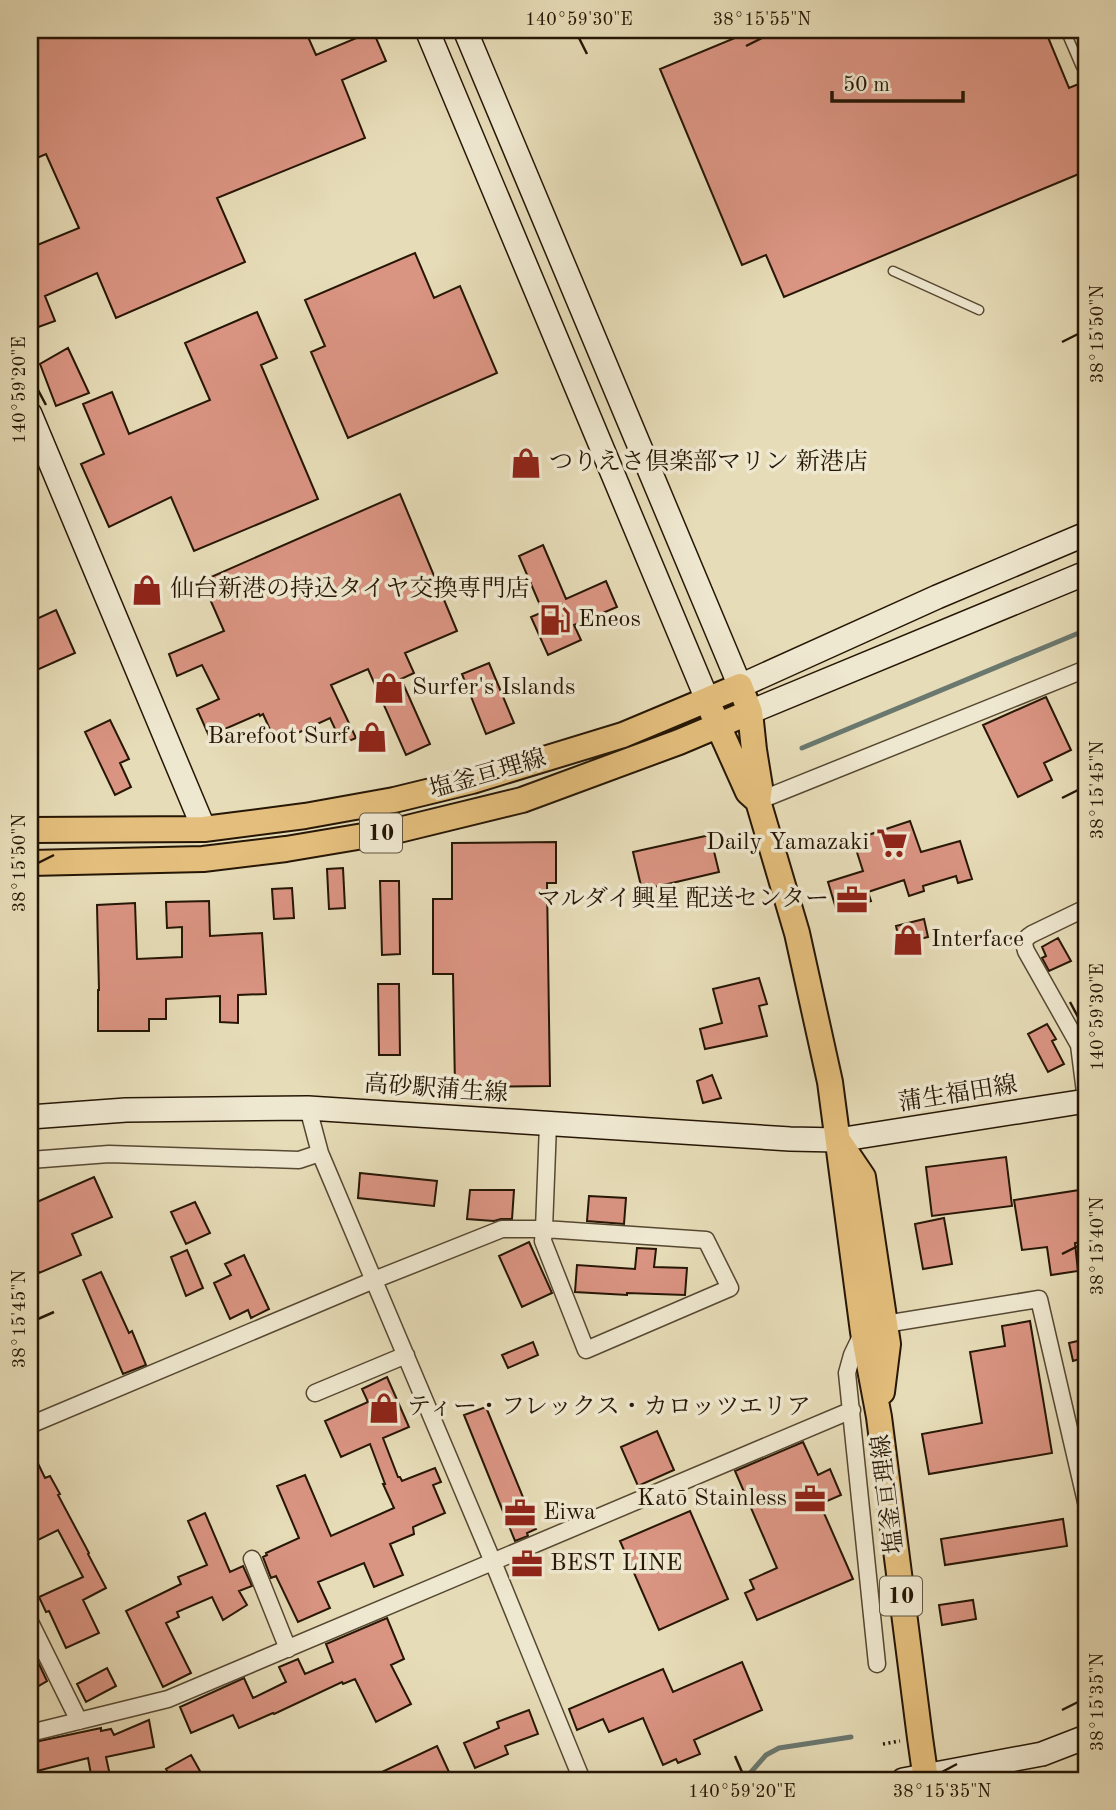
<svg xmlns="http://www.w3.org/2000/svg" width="1116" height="1810" font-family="'Old Standard TT','Noto Serif JP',serif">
  <rect width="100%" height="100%" fill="#e6dcb7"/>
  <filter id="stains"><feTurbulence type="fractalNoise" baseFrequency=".00286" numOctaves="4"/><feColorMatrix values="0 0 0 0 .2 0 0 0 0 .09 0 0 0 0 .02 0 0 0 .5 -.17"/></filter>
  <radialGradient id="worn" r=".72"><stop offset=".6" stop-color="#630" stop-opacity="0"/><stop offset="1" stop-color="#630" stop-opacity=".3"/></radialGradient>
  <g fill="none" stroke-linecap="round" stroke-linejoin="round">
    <path stroke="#6a786f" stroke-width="5" d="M802,748L1086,630
      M736,1780L745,1779L766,1755L779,1748L851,1737"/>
  </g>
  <path fill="#da9482" stroke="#261605" stroke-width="2" d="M30,30H305L316,55L373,31L386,61L342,80L365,138L217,198L245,262L116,318L97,273L45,296L55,321L30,330V248L79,228L46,154L30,161Z
    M754,30H1045L1069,88L1086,81V171L784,297L766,255L742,265L660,69Z
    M415,253L434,298L460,286L497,373L348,438L311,352L325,346L305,300Z
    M257,312L277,358L261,365L318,499L194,551L171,497L109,527L81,464L104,454L83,404L112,392L129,434L210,400L185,343Z
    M68,348L89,393L56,406L40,364Z
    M400,494L457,631L405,653L414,673L401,679L430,744L406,755L368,669L331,685L356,738L342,744L330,718L276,743L263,714L260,716L259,714L209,736L197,709L219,699L202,665L177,676L169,654L224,631L202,581Z
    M543,545L566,599L606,581L617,607L574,625L581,640L548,655L531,617L543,612L519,556Z
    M56,610L75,653L30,673V622Z
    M489,663L514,723L486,734L462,674Z
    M1046,697L1071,750L1044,763L1052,780L1018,797L983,725Z
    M110,720L129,759L120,763L131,787L115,795L85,732Z
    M910,821L921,852L960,841L972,879L958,883L956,876L923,886L924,891L909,896L904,880L868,892L871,901L837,912L828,882L863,871L853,840Z
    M710,835L719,872L642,890L633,852Z
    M556,842V883H547L550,1086L455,1087L453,974H433V899H452V843Z
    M343,868L345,908L329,909L327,869Z
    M380,881H399L400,954L382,955Z
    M292,888L294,918L274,919L272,889Z
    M209,901L210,936L262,933L266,994L238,995V1023L220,1022V996L166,999V1019H149V1031H98V990H99L97,905L135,903L137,959L182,957V927L167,928L166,902Z
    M924,919L928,937L900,944L896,926Z
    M1058,938L1071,961L1049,971L1042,958L1046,956L1042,947Z
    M759,978L767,1004L759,1006L767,1036L705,1049L700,1029L722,1023L713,989Z
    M378,984H399L400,1055H379Z
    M1047,1024L1056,1039L1052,1041L1064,1064L1048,1072L1028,1034Z
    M712,1075L721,1098L703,1103L697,1081Z
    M1006,1157L1012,1206L932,1216L926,1167Z
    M360,1173L437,1181L434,1206L358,1198Z
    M94,1177L112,1217L72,1234L81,1255L39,1273L30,1251V1205Z
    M1086,1189V1241L1075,1243L1078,1271L1051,1275L1047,1247L1022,1250L1014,1200Z
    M470,1190H514L512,1219H501L494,1221L467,1219Z
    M589,1196L626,1198L624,1224L587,1221Z
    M195,1202L210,1233L186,1244L171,1212Z
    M944,1218L952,1264L923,1269L915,1224Z
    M529,1242L552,1293L522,1307L499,1256Z
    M637,1248L656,1249L654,1267L687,1268L685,1295L627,1293V1295L575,1292L577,1265L635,1269Z
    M187,1250L203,1288L186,1296L171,1257Z
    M244,1255L269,1309L251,1318L248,1310L230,1319L214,1283L231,1275L225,1264Z
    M101,1272L129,1333L132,1331L146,1365L123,1374L83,1280Z
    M1030,1321L1052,1453L929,1474L922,1434L982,1423L970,1352L1005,1346L1002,1326Z
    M1086,1339V1357L1073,1361L1069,1343Z
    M533,1342L538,1355L508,1368L502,1355Z
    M387,1377L409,1427L383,1438L398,1477H400L402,1481L435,1468L441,1482L433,1485L445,1513L413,1527L414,1534L390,1544L403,1575L374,1587L364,1563L318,1582L330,1608L298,1622L276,1576L271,1578L263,1557L267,1555L266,1553L299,1538L277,1486L305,1475L331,1536L394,1508L383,1484H385L370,1444L341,1457L325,1421L368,1402L362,1389Z
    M486,1407L536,1529L527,1533L528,1536L515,1541L464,1415Z
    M657,1431L674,1470L638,1486L621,1447Z
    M803,1442L818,1475L830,1469L841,1495L820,1504L853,1579L757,1620L745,1593L754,1589L750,1580L777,1568L735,1471Z
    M30,1447L45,1478L50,1476L60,1494L58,1495L89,1553L88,1554L106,1588L83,1600L99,1633L66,1648L49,1611L46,1612L39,1597L83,1577L58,1530L30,1544V1516L36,1513L30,1502Z
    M690,1511L728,1599L659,1630L620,1541Z
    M205,1513L230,1572L243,1566L252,1586L239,1591L247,1605L223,1620L212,1597L177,1612L179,1617L166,1623L191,1673L163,1687L126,1611L181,1584L178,1577L207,1565L188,1521Z
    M1063,1519L1067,1546L945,1565L941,1539Z
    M536,1555L542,1567L518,1577L513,1565Z
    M973,1600L976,1619L942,1625L939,1605Z
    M387,1618L404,1659L391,1665L411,1704L376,1722L355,1679L343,1684L342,1682L274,1714L273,1713L239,1728L233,1715L191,1733L180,1707L244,1678L253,1698L286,1682L279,1667L298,1659L305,1674L333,1662L326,1644Z
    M38,1662L47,1681L30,1691V1667Z
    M742,1662L762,1710L694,1740L700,1754L678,1763L676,1759L663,1765L643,1718L609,1732L603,1719L577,1730L569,1709L663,1669L673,1692Z
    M107,1668L116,1686L86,1702L77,1684Z
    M529,1710L538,1734L505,1746L508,1754L475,1768L464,1743L499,1728L497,1722Z
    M149,1720L154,1747L106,1757L111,1780H92L88,1758L33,1772L30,1761V1743L101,1728V1731L111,1729L114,1735Z
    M437,1746L449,1772L431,1780H365Z
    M191,1755L205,1780H172L166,1769Z"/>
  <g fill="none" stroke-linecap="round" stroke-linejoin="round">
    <defs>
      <path id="lane" d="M1065,30L1081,67L1086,65
        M893,271L979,310"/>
      <path id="street" d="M758,801L1086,669
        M1086,908L1032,934C1024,939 1023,942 1026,951L1079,1045L1086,1100
        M308,1108L320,1153L493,1562L582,1780
        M30,1160L109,1154L299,1160L320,1153
        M885,1324L1039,1299L1086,1502
        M863,1332L852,1355L847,1373L877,1664
        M315,1393L406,1355
        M30,1425L374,1280L502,1229H544L706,1240L730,1288L586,1350L543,1241L544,1229L548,1124
        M252,1559L288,1649
        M30,1622L79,1721
        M30,1733L168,1699L852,1410"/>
      <path id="secondary" d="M427,30L707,699
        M465,30L740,686L937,597L1086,534
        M30,414L204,829
        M750,712L1086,573
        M30,1117L126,1110L308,1108L790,1139L838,1140L1086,1101
        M903,1780L1042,1754L1086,1737"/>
      <path id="primary" d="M712,712L748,792L758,801
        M30,830L204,829L305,816L394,800L472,781L623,735L740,686L750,712L754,750L760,787L758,801L797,933L830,1082L863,1332L879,1417L920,1738L926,1780
        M30,863L203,859L286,849L399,830L522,800L679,742L750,712
        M840,1143L863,1177L888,1344L882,1392"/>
    </defs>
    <use href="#lane" stroke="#564832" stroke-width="11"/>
    <use href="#street" stroke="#564832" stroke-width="19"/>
    <use href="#secondary" stroke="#261605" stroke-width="26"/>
    <use href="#primary" stroke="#261605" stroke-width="28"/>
    <path stroke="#261605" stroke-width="3.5" stroke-dasharray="2 3.5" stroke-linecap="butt" d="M883,1744L900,1741"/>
    <use href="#lane" stroke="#efe8d0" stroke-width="8"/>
    <use href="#street" stroke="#efe8d0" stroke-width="16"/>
    <use href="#secondary" stroke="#efe8d0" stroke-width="23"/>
    <use href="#primary" stroke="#e3be7c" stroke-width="24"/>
  </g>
  <path fill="none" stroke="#261605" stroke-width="2.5" d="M579,38L587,54M746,46L762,38M1062,342L1078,334M38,390L46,405M1062,798L1078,790M38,863L54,855M1070,1002L1078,1017M1062,1254L1078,1246M38,1319L54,1312M1062,1710L1078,1702M735,1756L742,1772M942,1772L957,1764"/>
  <defs>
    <symbol id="shop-bare" viewBox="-9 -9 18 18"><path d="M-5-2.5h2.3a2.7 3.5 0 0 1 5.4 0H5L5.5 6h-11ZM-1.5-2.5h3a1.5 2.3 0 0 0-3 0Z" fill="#8f2418" stroke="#efe8d0" stroke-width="2.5" paint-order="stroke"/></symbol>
    <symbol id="fuel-bare" viewBox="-9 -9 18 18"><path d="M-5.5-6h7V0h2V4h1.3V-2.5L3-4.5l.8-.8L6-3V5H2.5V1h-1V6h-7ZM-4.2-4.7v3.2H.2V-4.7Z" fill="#8f2418" stroke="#efe8d0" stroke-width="2.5" paint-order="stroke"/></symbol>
    <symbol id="supermarket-bare" viewBox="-9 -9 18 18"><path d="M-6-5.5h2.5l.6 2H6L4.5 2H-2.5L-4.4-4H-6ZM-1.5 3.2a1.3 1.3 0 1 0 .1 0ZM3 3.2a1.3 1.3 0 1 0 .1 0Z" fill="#8f2418" stroke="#efe8d0" stroke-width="2.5" paint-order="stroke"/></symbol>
    <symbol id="office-bare" viewBox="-9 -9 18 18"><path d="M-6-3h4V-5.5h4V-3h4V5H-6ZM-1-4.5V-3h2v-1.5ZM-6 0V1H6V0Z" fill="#8f2418" stroke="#efe8d0" stroke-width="2.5" paint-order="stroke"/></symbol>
  </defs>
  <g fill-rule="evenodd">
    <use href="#shop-bare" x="504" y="441" width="44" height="44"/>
    <use href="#shop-bare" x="125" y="568" width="44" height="44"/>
    <use href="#fuel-bare" x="533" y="598" width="44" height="44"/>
    <use href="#shop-bare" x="367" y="666" width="44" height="44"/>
    <use href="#shop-bare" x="350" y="715" width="44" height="44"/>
    <use href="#supermarket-bare" x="870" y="821" width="44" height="44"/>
    <use href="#office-bare" x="830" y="878" width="44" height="44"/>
    <use href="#shop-bare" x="886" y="918" width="44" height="44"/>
    <use href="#shop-bare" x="362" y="1386" width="44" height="44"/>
    <use href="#office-bare" x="788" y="1477" width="44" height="44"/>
    <use href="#office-bare" x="498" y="1491" width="44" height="44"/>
    <use href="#office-bare" x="505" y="1542" width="44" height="44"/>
  </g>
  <g text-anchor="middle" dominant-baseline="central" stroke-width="7" stroke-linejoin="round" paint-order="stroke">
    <g fill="#efe8d0" stroke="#625542" stroke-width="2">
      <rect x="360" y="813.5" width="42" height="39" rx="5"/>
      <rect x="880" y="1576.5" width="42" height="39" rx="5"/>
    </g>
    <g font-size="23" font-weight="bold" fill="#261605">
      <text x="381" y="833">10</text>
      <text x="901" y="1596">10</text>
    </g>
    <g font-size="24" fill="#261605" stroke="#efe8d0" text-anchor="start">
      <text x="549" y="463">つりえさ倶楽部マリン 新港店</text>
      <text x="170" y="590">仙台新港の持込タイヤ交換専門店</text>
      <text x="578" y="620">Eneos</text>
      <text x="412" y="688">Surfer's Islands</text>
      <text x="349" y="737" text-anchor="end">Barefoot Surf</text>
      <text x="869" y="843" text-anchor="end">Daily Yamazaki</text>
      <text x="829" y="900" text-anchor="end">マルダイ興星 配送センター</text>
      <text x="931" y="940">Interface</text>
      <text x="407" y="1408">ティー・フレックス・カロッツエリア</text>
      <text x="787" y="1499" text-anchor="end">Katō Stainless</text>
      <text x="543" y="1513">Eiwa</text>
      <text x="550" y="1564">BEST LINE</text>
    </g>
    <g font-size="24" fill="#261605" stroke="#efe8d0">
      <text transform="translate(488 775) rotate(-16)">塩釜亘理線</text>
      <text transform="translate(436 1090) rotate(4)">高砂駅蒲生線</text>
      <text transform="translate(958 1095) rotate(-9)">蒲生福田線</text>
      <text transform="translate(889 1494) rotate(-97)">塩釜亘理線</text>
    </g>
  </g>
  <rect width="1116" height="1810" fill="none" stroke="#e6dcb7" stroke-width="77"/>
  <path d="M832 91v10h131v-10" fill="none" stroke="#261605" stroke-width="3.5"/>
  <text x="843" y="91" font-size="21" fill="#261605" stroke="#efe8d0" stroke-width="5" paint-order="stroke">50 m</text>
  <rect x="38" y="38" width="1040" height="1734" fill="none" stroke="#261605" stroke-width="2.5"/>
  <g font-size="18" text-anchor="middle" fill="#261605">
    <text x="579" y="25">140°59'30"E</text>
    <text x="762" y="25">38°15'55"N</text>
    <text transform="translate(1097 334) rotate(-90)" y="6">38°15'50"N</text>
    <text transform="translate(19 390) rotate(-90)" y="6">140°59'20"E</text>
    <text transform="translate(1097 790) rotate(-90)" y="6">38°15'45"N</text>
    <text transform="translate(19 863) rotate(-90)" y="6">38°15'50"N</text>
    <text transform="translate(1097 1017) rotate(-90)" y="6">140°59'30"E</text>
    <text transform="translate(1097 1246) rotate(-90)" y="6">38°15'40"N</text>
    <text transform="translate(19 1319) rotate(-90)" y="6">38°15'45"N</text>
    <text transform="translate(1097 1702) rotate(-90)" y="6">38°15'35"N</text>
    <text x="742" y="1797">140°59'20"E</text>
    <text x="942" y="1797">38°15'35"N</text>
  </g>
  <rect width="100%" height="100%" filter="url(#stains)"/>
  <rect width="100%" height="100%" fill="url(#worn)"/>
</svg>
